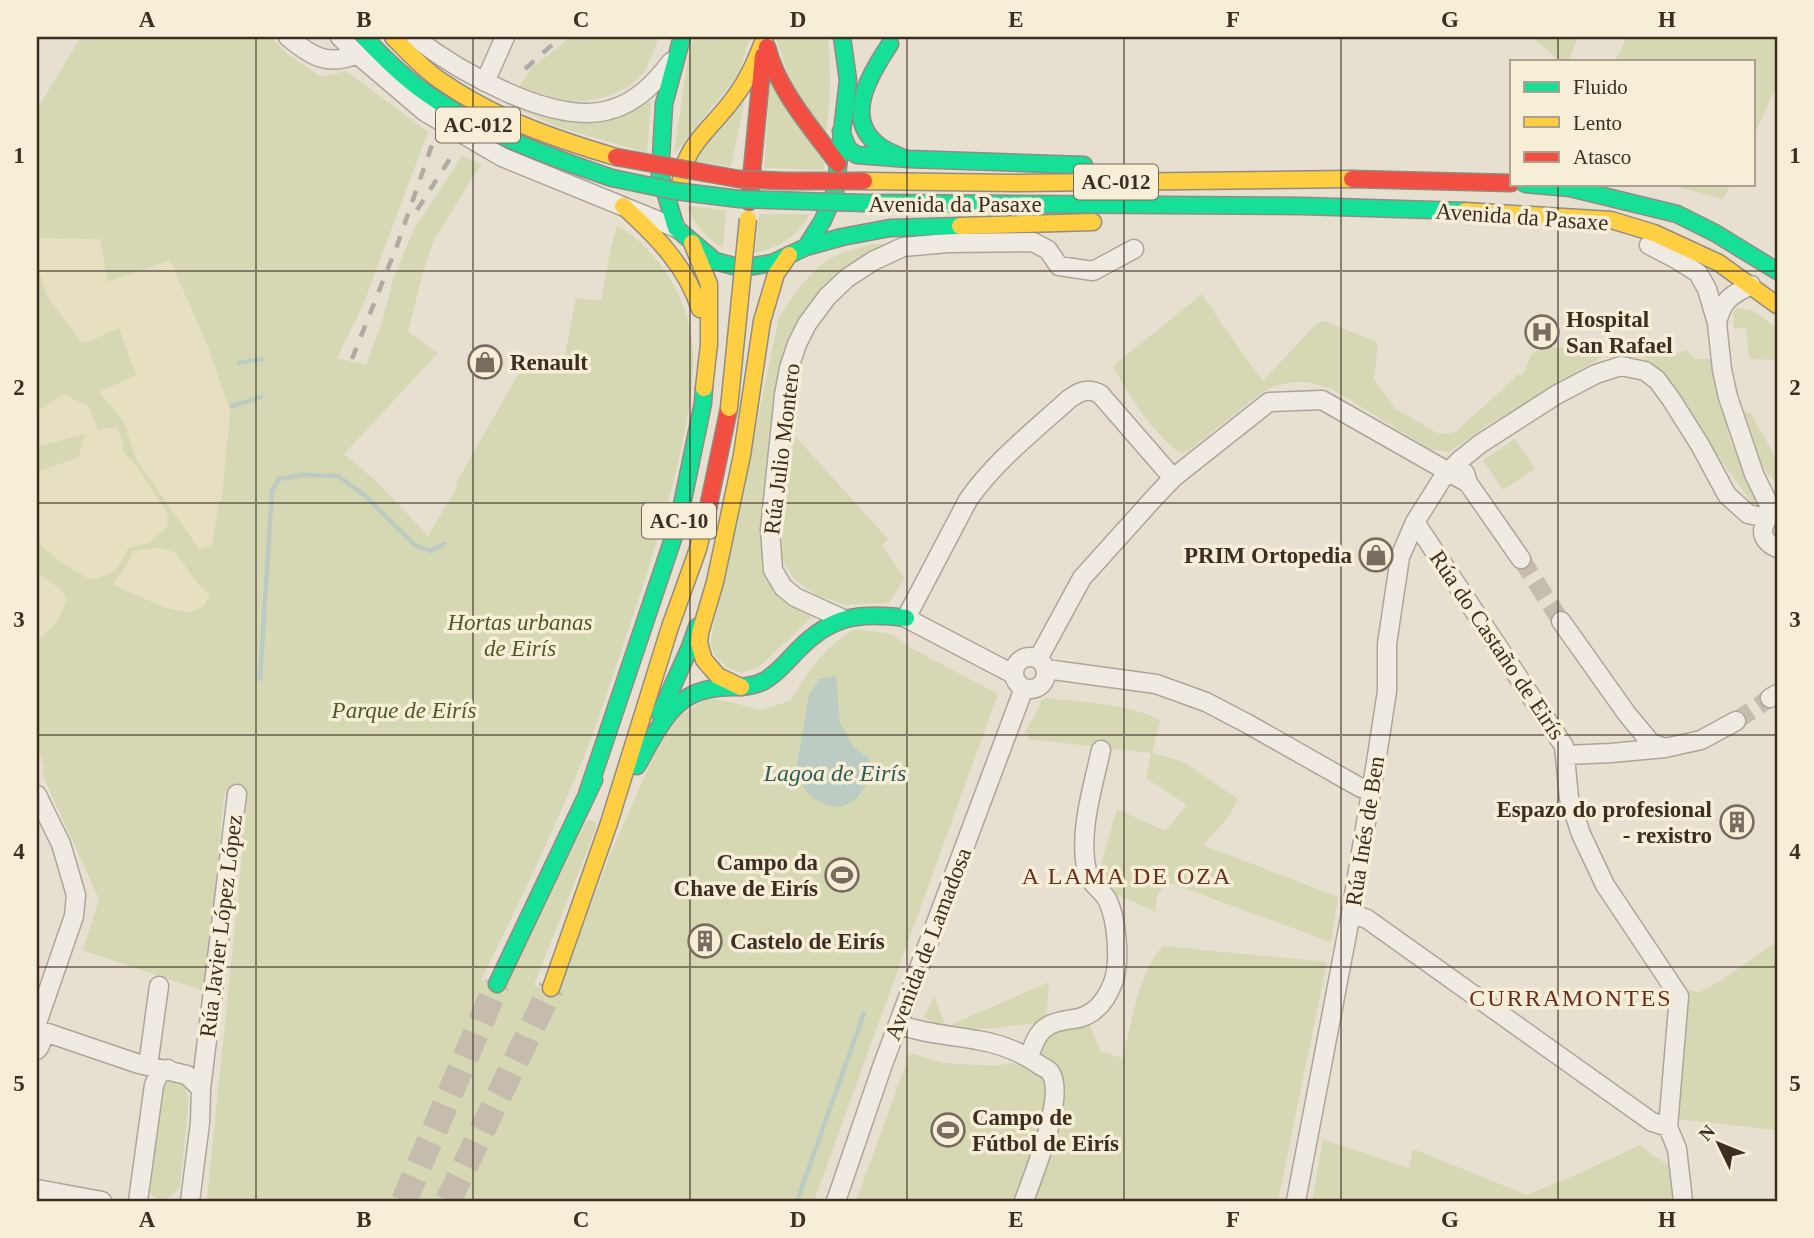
<svg xmlns="http://www.w3.org/2000/svg" width="1814" height="1238" font-family="'Times New Roman',serif">
  <rect width="100%" height="100%" fill="#e7e0d1"/>
  <path fill="#e6dfc2" d="M37,238H101L109,282L170,260L208,347L230,410L222,501H219L212,545L199,549L136,459L124,422L99,392L119,329L82,344L47,296L37,263Z
    M64,394L89,407L116,427L125,446L122,451L139,469L167,513L168,526L149,543L128,548L122,562L113,574L91,580L60,562L40,544L37,529V472L79,457L85,435L37,447V412Z
    M159,547L176,553L197,583L210,595L205,606L189,613L164,607L113,585L128,562L133,551Z
    M37,573L60,589L67,599L60,618L44,635L37,640Z"/>
  <path fill="#d6d7b3" fill-rule="evenodd" d="M81,37H271L289,55L321,77L346,71L428,132L362,308L337,358L366,365L382,322L394,277L414,229L462,156L481,164L434,240L423,272L408,332L438,353L344,454L377,482L428,536L457,487L455,485L527,359L563,365L576,298L601,301L611,247L617,225C657,250 686,293 692,341C698,383 682,446 672,487C658,542 640,595 622,649C611,680 601,713 589,744C557,824 520,902 481,980L501,990L586,822L590,820L596,823V828L534,985L556,996L611,852L651,762L675,719L708,698L735,703L760,710L790,701C809,670 823,648 855,629L892,634L907,646L998,694L814,1201H207L247,804L246,796L224,794L206,992L83,950L99,899L42,774L44,767L37,744V640C53,630 61,617 67,599L60,589L37,573V529L41,545L60,562L91,580C117,572 117,572 128,548L149,543L168,526L167,513L139,469L122,451L124,446L117,427L98,430L89,407L64,394L37,412V263L47,296L82,344L119,328L136,375L99,392L124,422L136,459L199,549L212,545L219,501L222,500L230,410L208,347L170,260L108,282L100,239L37,238V109ZM159,547L176,553L197,583L210,595L204,606L188,613L164,607L113,585L128,562L133,551Z
    M571,37H659C653,50 650,66 640,77C622,95 588,105 563,100C548,97 534,91 520,86L530,69Z
    M694,37H750L739,74L674,154L689,50Z
    M775,37H828C831,70 831,100 826,133L797,99Z
    M1532,37H1578L1569,61H1560Z
    M1625,37H1777V84L1753,139V61H1615L1626,39Z
    M770,79L824,159V170L764,168Z
    M747,90L731,166L690,161Z
    M507,99L553,115L646,99L651,104L647,153L558,127L504,103Z
    M1668,184H1731L1723,199Z
    M687,206L726,210L723,248C707,239 693,224 687,206Z
    M759,214H810C797,237 780,247 755,253Z
    M872,244H892L793,335L765,518L762,564L769,580L783,601L812,617L759,667L742,673L728,668L715,656L710,643L779,318C792,296 814,264 840,254C850,250 861,248 872,244Z
    M1202,294L1230,336L1263,381L1316,324L1324,321L1372,340L1378,344L1374,379L1396,409L1437,433L1445,434L1455,432L1514,379L1516,375H1523L1531,354L1546,347L1673,355L1686,350L1696,359H1714L1715,373L1729,436L1758,507H1755L1710,445L1664,374L1643,358L1602,357L1489,424L1449,452L1430,449L1332,389L1308,382H1292L1274,386L1260,394L1185,453H1179C1151,429 1130,399 1113,366Z
    M1737,308L1754,311L1777,328V360L1749,359L1746,328H1734L1733,312Z
    M1742,411H1746L1751,414L1775,456L1777,457V482C1759,473 1749,431 1742,411Z
    M85,434L79,457L37,472V447Z
    M794,435L888,539L882,546L905,578L889,603L845,605L816,595L794,579L782,560V529Z
    M1515,439L1535,469L1503,490L1483,460Z
    M1045,698C1082,702 1126,703 1160,720L1152,753L1182,761L1238,799L1229,816L1203,845L1338,897L1331,942L1167,882C1159,892 1154,899 1156,912L1119,895L1114,900L1089,870L1099,871L1117,809L1165,831L1187,805L1146,778L1151,753L1028,739L1029,734L1024,733L1037,711L1041,700H1043Z
    M1777,941V1130L1676,1119L1681,1048L1689,989L1698,993L1722,980Z
    M1163,946L1327,962L1278,1201H856L910,1053L944,1063L994,1066L1013,1063L1027,1067L1046,1035L1061,1026L1090,1025L1100,1051L1122,1058C1133,1022 1137,974 1163,946Z
    M1049,982L1046,1022L965,1031L945,1029L924,1017L934,996L946,1027Z
    M171,1081L183,1084L189,1099L180,1187C168,1201 158,1205 146,1188L157,1092L163,1084Z
    M1323,1139L1409,1168L1413,1149L1527,1195L1580,1173L1640,1145L1652,1155L1676,1169L1679,1201H1312Z"/>
  <path fill="#bcccc2" d="M836,676L840,723L853,746L870,760L872,770L867,784L856,799L842,807L828,806L813,798L804,789L801,775L797,764L809,695L819,679Z"/>
  <g fill="none" stroke-linecap="round" stroke-linejoin="round">
    <path stroke="#bcccc2" stroke-width="4.5" d="M239,363L262,359
      M232,406L261,397
      M260,679L272,491L279,479L302,475L338,476L364,495L415,545L431,551L444,544
      M797,1201L864,1013"/>
    <path stroke="#c5bcae" stroke-width="18" stroke-dasharray="18 9" stroke-linecap="butt" d="M1521,559L1561,621
      M1736,721L1770,698"/>
    <path stroke="#c5bcae" stroke-width="26" stroke-dasharray="26 13" stroke-linecap="butt" d="M404,1201L497,984
      M448,1201L551,988"/>
    <defs>
      <path id="street" d="M288,37C311,56 328,67 357,54
        M340,37L357,54L425,112L502,157L676,228
        M414,37C458,71 553,126 609,110C636,103 655,83 671,62
        M485,82L505,37
        M1649,245L1676,259L1698,273L1707,289L1717,323L1722,370L1728,397L1754,474L1773,513
        M1717,323C1722,300 1731,295 1751,285
        M1465,473L1468,483L1521,559
        M1777,511C1761,521 1756,539 1777,548
        M1415,522L1564,746L1569,798L1581,834L1605,885L1679,996L1668,1127L1677,1149L1683,1201
        M841,618L795,597L783,587L773,570L770,529L784,395L789,368L797,344L807,324L827,297L847,278L873,261L903,247L948,243L1033,242L1048,250L1059,266L1093,271L1134,249
        M1561,621L1627,714L1651,743L1665,748
        M1014 673a16 16 0 1 1 32 0a16 16 0 1 1-32 0Z
        M1038,659L1082,578L1155,497L1173,478L1269,402L1322,400L1468,483
        M1046,669L1156,684L1206,702L1248,724L1361,788L1371,790
        M1013,674L906,618L968,500C995,461 1034,431 1069,399C1079,392 1088,387 1100,394L1173,478
        M1770,698L1777,694
        M1566,755L1611,753L1665,748L1701,740L1736,721
        M37,795L61,844L76,895L74,916L37,1023
        M1351,913L1367,919L1652,1122L1668,1127
        M898,1024C924,1034 951,1035 977,1040C1001,1044 1022,1052 1041,1066C1044,1068 1048,1069 1050,1072C1067,1095 1033,1175 1024,1201
        M37,1028C44,1035 43,1043 37,1050
        M39,1030L139,1064L187,1075L201,1089L200,1123L190,1201
        M1029,1057C1033,1046 1037,1032 1048,1026C1057,1020 1069,1020 1079,1018C1098,1013 1108,997 1114,980C1120,959 1117,921 1108,901C1103,890 1090,885 1087,871C1078,833 1093,787 1101,750
        M148,1066L159,986
        M201,1089L237,794
        M37,1189L102,1201
        M138,1201L154,1085L159,1074L168,1069
        M836,1201L882,1067L1024,688
        M1296,1201L1351,913L1377,756L1387,691V644L1400,557L1415,522L1444,476L1460,460L1480,444L1556,395L1596,374L1621,366L1645,371L1657,380L1671,399L1700,445L1727,495L1748,514L1767,518"/>
      <path id="fast" d="M364,37C381,55 399,73 419,88C477,131 544,155 612,178
        M682,37L664,104L660,175L676,228L715,261L741,268L772,263L806,247L842,237L890,228L960,226
        M890,44C870,74 841,120 881,147C887,151 895,154 901,157
        M841,131L848,149L857,155L909,159L1084,165
        M1525,184L1570,188L1677,214L1715,233L1777,271
        M864,203L1303,206L1465,211
        M806,247L823,220L835,192L848,80L842,37
        M660,714L690,647L697,627
        M637,766C657,732 671,692 717,688C732,686 749,689 764,681C778,673 788,660 799,649C832,615 861,612 906,618
        M587,794L678,524L703,403L704,388
        M497,984L594,780"/>
      <path id="slow" d="M393,37C408,52 423,69 441,81C494,118 555,139 616,157
        M864,181L1017,183L1352,179
        M680,191C681,144 712,130 736,95C749,78 757,57 765,37
        M623,206C656,236 686,266 700,309
        M1465,211L1611,220L1654,233L1719,263L1777,305
        M960,226L1093,222
        M692,243L709,284V344L704,388
        M741,687L718,676L704,660L699,643L700,633L715,582L742,455L762,321L776,274L789,255
        M551,988L609,823L670,627L698,549L708,508"/>
      <path id="jam" d="M767,47C778,91 812,128 838,164
        M1352,179L1511,183
        M749,202L763,56
        M708,508L729,408"/>
    </defs>
    <use href="#street" stroke="#ada599" stroke-width="21"/>
    <use href="#fast" stroke="#928b80" stroke-width="19"/>
    <use href="#slow" stroke="#928b80" stroke-width="19"/>
    <use href="#jam" stroke="#928b80" stroke-width="19"/>
    <use href="#street" stroke="#efebe3" stroke-width="18"/>
    <use href="#fast" stroke="#16e098" stroke-width="16"/>
    <use href="#slow" stroke="#ffcf43" stroke-width="16"/>
    <use href="#jam" stroke="#f24e42" stroke-width="16"/>
    <path stroke="#afaaa2" stroke-width="4.5" stroke-dasharray="12 12" stroke-linecap="butt" d="M525,69L561,37
      M417,210L455,151
      M352,359L398,243L434,139"/>
    <defs>
      <path id="fast-bridge" d="M612,178L675,191L739,199L864,203"/>
      <path id="slow-bridge" d="M729,408L748,219"/>
      <path id="jam-bridge" d="M616,157L739,179L786,181H864"/>
    </defs>
    <use href="#fast-bridge" stroke="#928b80" stroke-width="19" stroke-linecap="butt"/>
    <use href="#slow-bridge" stroke="#928b80" stroke-width="19" stroke-linecap="butt"/>
    <use href="#jam-bridge" stroke="#928b80" stroke-width="19" stroke-linecap="butt"/>
    <use href="#fast-bridge" stroke="#16e098" stroke-width="16"/>
    <use href="#slow-bridge" stroke="#ffcf43" stroke-width="16"/>
    <use href="#jam-bridge" stroke="#f24e42" stroke-width="16"/>
  </g>
  <path fill="none" stroke="#3d2e20" stroke-width="2" stroke-opacity="0.55" d="M256,37V1201M473,37V1201M690,37V1201M907,37V1201M1124,37V1201M1341,37V1201M1558,37V61M1558,184V1201M37,271H1777M37,503H1777M37,735H1777M37,967H1777"/>
  <defs>
    <symbol id="hospital-ring" viewBox="-11 -11 22 22"><circle r="9.5" fill="#f7eed8" stroke="#786c5e" stroke-width="1.5"/><path d="M-5-5h3v3.5h4V-5h3V5h-3V1.5h-4V5h-3Z" fill="#786c5e"/></symbol>
    <symbol id="shop-ring" viewBox="-11 -11 22 22"><circle r="9.5" fill="#f7eed8" stroke="#786c5e" stroke-width="1.5"/><path d="M-5-2.5h2.3a2.7 3.5 0 0 1 5.4 0H5L5.5 6h-11ZM-1.5-2.5h3a1.5 2.3 0 0 0-3 0Z" fill="#786c5e"/></symbol>
    <symbol id="building-ring" viewBox="-11 -11 22 22"><circle r="9.5" fill="#f7eed8" stroke="#786c5e" stroke-width="1.5"/><path d="M-4-6H4V6H1V3H-1V6H-4ZM-2.5-4.3h1.7v1.8h-1.7ZM.8-4.3h1.7v1.8H.8ZM-2.5-1h1.7V.8h-1.7ZM.8-1h1.7V.8H.8Z" fill="#786c5e"/></symbol>
    <symbol id="stadium-ring" viewBox="-11 -11 22 22"><circle r="9.5" fill="#f7eed8" stroke="#786c5e" stroke-width="1.5"/><path d="M0-5a6.5 5 0 1 0 0 10a6.5 5 0 1 0 0-10ZM-3.5-1.8h7v3.6h-7Z" fill="#786c5e"/></symbol>
  </defs>
  <g fill-rule="evenodd">
    <use href="#hospital-ring" x="1523" y="313" width="38" height="38"/>
    <use href="#shop-ring" x="466" y="343" width="38" height="38"/>
    <use href="#shop-ring" x="1357" y="536" width="38" height="38"/>
    <use href="#building-ring" x="1718" y="803" width="38" height="38"/>
    <use href="#stadium-ring" x="823" y="856" width="38" height="38"/>
    <use href="#building-ring" x="686" y="922" width="38" height="38"/>
    <use href="#stadium-ring" x="929" y="1111" width="38" height="38"/>
  </g>
  <g text-anchor="middle" dominant-baseline="central" stroke-width="7" stroke-linejoin="round" paint-order="stroke">
    <g fill="#f7eed8" stroke="#756857" stroke-width="2">
      <rect x="436" y="107.5" width="84" height="35" rx="5"/>
      <rect x="1074" y="164.5" width="84" height="35" rx="5"/>
      <rect x="642" y="503.5" width="74" height="35" rx="5"/>
    </g>
    <g font-size="21" font-weight="bold" fill="#3d2e20">
      <text x="478" y="125">AC-012</text>
      <text x="1116" y="182">AC-012</text>
      <text x="679" y="521">AC-10</text>
    </g>
    <g font-size="23" fill="#3d2e20" stroke="#f7eed8">
      <text x="955" y="204">Avenida da Pasaxe</text>
      <text transform="translate(1522 217) rotate(4)">Avenida da Pasaxe</text>
      <text transform="translate(782 449) rotate(-83)">Rúa Julio Montero</text>
      <text transform="translate(1497 645) rotate(56)">Rúa do Castaño de Eirís</text>
      <text transform="translate(1365 831) rotate(-81)">Rúa Inés de Ben</text>
      <text transform="translate(221 926) rotate(-83)">Rúa Javier López López</text>
      <text transform="translate(928 944) rotate(-69)">Avenida de Lamadosa</text>
    </g>
    <g font-size="23" font-weight="bold" fill="#3d2e20" stroke="#f7eed8" text-anchor="start">
      <text x="1566" y="319">Hospital<tspan x="1566" dy="26">San Rafael</tspan></text>
      <text x="510" y="362">Renault</text>
      <text x="1352" y="555" text-anchor="end">PRIM Ortopedia</text>
      <text x="1712" y="809" text-anchor="end">Espazo do profesional<tspan x="1712" dy="26">- rexistro</tspan></text>
      <text x="818" y="862" text-anchor="end">Campo da<tspan x="818" dy="26">Chave de Eirís</tspan></text>
      <text x="730" y="941">Castelo de Eirís</text>
      <text x="972" y="1117">Campo de<tspan x="972" dy="26">Fútbol de Eirís</tspan></text>
    </g>
    <g font-size="23" font-style="italic" fill="#4d5a26" stroke="#f7eed8">
      <text x="520" y="622">Hortas urbanas<tspan x="520" dy="26">de Eirís</tspan></text>
      <text x="404" y="710">Parque de Eirís</text>
    </g>
    <g font-size="24" font-style="italic" fill="#2f5d5a" stroke="#f7eed8">
      <text x="835" y="773">Lagoa de Eirís</text>
    </g>
    <g font-size="24" letter-spacing="2" fill="#6b2e1e" stroke="#f7eed8">
      <text x="1127" y="876">A LAMA DE OZA</text>
      <text x="1571" y="998">CURRAMONTES</text>
    </g>
  </g>
  <rect width="1814" height="1238" fill="none" stroke="#f7eed8" stroke-width="77"/>
  <rect x="1510" y="60" width="245" height="126" fill="#f7eed8" stroke="#ada18e" stroke-width="2"/>
  <rect x="1524" y="82" width="35" height="10" fill="#16e098" stroke="#ada18e" stroke-width="2"/>
  <text x="1573" y="94" font-size="21" fill="#3d2e20">Fluido</text>
  <rect x="1524" y="117" width="35" height="10" fill="#ffcf43" stroke="#ada18e" stroke-width="2"/>
  <text x="1573" y="130" font-size="21" fill="#3d2e20">Lento</text>
  <rect x="1524" y="152" width="35" height="10" fill="#f24e42" stroke="#ada18e" stroke-width="2"/>
  <text x="1573" y="164" font-size="21" fill="#3d2e20">Atasco</text>
  <g transform="translate(1719 1144) rotate(313)" stroke="#f7eed8" stroke-width="5" paint-order="stroke">
  <path d="M0-5L12 26L0 18L-12 26Z" fill="#3d2e20"/>
  <text y="-10" font-size="19" font-weight="bold" text-anchor="middle" fill="#3d2e20">N</text>
  </g>
  <rect x="38" y="38" width="1738" height="1162" fill="none" stroke="#3d2e20" stroke-width="2.5"/>
  <g font-size="23" text-anchor="middle" font-weight="bold" fill="#3d2e20">
    <text x="147" y="27">A</text>
    <text x="364" y="27">B</text>
    <text x="581" y="27">C</text>
    <text x="798" y="27">D</text>
    <text x="1016" y="27">E</text>
    <text x="1233" y="27">F</text>
    <text x="1450" y="27">G</text>
    <text x="1667" y="27">H</text>
    <text x="19" y="163">1</text>
    <text x="1795" y="163">1</text>
    <text x="19" y="395">2</text>
    <text x="1795" y="395">2</text>
    <text x="19" y="627">3</text>
    <text x="1795" y="627">3</text>
    <text x="19" y="859">4</text>
    <text x="1795" y="859">4</text>
    <text x="19" y="1091">5</text>
    <text x="1795" y="1091">5</text>
    <text x="147" y="1227">A</text>
    <text x="364" y="1227">B</text>
    <text x="581" y="1227">C</text>
    <text x="798" y="1227">D</text>
    <text x="1016" y="1227">E</text>
    <text x="1233" y="1227">F</text>
    <text x="1450" y="1227">G</text>
    <text x="1667" y="1227">H</text>
  </g>
</svg>
